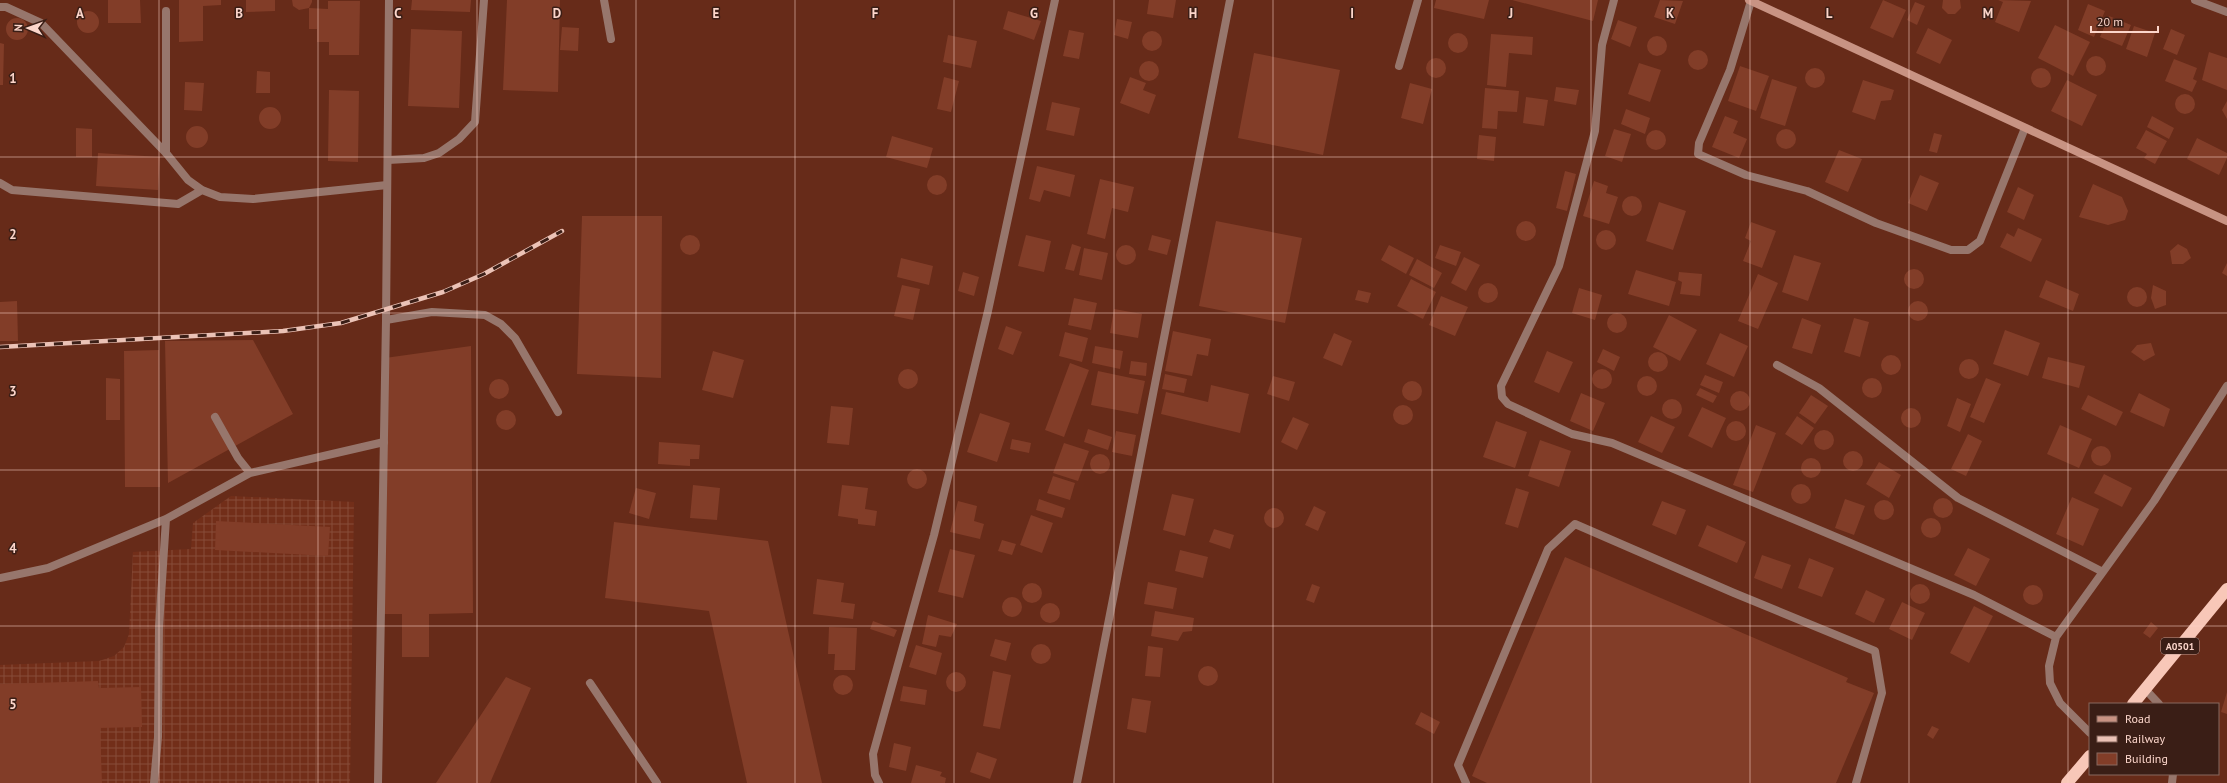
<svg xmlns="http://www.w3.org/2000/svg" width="2227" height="783" font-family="'PT Sans',sans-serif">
  <defs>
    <pattern id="industrial-grid" width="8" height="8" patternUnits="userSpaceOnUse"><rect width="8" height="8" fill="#722e19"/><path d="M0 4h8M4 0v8" fill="none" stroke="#874c39"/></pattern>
  </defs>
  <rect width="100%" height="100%" fill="#672b19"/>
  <path fill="url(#industrial-grid)" d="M231,496L354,502L350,783H0V665L99,661L114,656L124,647L129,634L133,552L191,549L193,523Z"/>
  <path fill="#823d28" d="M108,0H140L141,23H108Z
    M179,0H221V5L203,6V41L179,42Z
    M246,0H275V11L246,12Z
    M292,0H312V2L309,8L299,10L293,6Z
    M412,0H471L470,12L411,10Z
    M507,0H560L558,92L503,90Z
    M1149,0H1176L1173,18L1147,14Z
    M1436,0H1489L1484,19L1434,8Z
    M1512,0H1598L1593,21Z
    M1660,0L1683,1L1675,24L1654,17Z
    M1883,0L1906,10L1893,38L1870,28Z
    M1943,0H1960L1961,8L1955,14H1948L1942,8Z
    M1998,0L2031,1L2019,32L1995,22L2003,2Z
    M328,1H360L359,55H329V42H317V29H309V8L328,9Z
    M1915,2L1925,6L1917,25L1907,20Z
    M2088,4L2105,11L2094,37L2078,30Z
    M1008,11L1041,21L1034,40L1003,29Z
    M77 22a11 11 0 1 1 22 0a11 11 0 1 1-22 0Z
    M2109,16L2131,25L2122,46L2100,37Z
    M6 29a11 11 0 1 1 22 0a11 11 0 1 1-22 0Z
    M1117,19L1132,22L1128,39L1114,35Z
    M1618,20L1637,27L1630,47L1611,39Z
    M2055,25L2090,42L2073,76L2038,58Z
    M2134,26L2155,33L2147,57L2126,49Z
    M562,27L579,28L578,51L560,50Z
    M1928,28L1952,40L1940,64L1916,53Z
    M411,29L462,31L459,108L408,106Z
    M2171,29L2185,35L2177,55L2163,49Z
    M1069,30L1084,33L1079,59L1063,56Z
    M1142 41a10 10 0 1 1 20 0a10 10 0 1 1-20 0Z
    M1448 43a10 10 0 1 1 20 0a10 10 0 1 1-20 0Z
    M1491,34L1533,37L1532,55L1509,53L1506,87L1487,85Z
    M948,35L977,41L971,68L943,62Z
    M1647 46a10 10 0 1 1 20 0a10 10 0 1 1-20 0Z
    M0,43L4,44L3,85H0Z
    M1688 60a10 10 0 1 1 20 0a10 10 0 1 1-20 0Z
    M2209,52L2227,58V90L2202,80Z
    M1254,53L1340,70L1323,155L1238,138Z
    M2086 66a10 10 0 1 1 20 0a10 10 0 1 1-20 0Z
    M1426 68a10 10 0 1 1 20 0a10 10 0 1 1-20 0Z
    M2174,59L2197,68L2193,79L2197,81L2192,92L2165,81Z
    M1139 71a10 10 0 1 1 20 0a10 10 0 1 1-20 0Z
    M1639,63L1661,70L1650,102L1628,94Z
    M1740,66L1769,76L1756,111L1728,101Z
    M1805 78a10 10 0 1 1 20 0a10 10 0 1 1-20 0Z
    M2031 78a10 10 0 1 1 20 0a10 10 0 1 1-20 0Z
    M257,71L270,72V93H256Z
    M944,77L959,81L951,112L937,109Z
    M1130,77L1146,83L1143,90L1156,95L1149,114L1120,103Z
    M1772,79L1797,87L1785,126L1760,118Z
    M1863,80L1894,90L1891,100L1881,101L1875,120L1852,112Z
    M2067,80L2097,95L2082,126L2051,111Z
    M185,82L204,83L202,111L184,110Z
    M1410,83L1432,89L1423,124L1401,118Z
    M1556,87L1579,90L1576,105L1554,101Z
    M1485,88L1519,91L1517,112L1498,111L1497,129L1482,128Z
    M329,90L359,91L358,162L328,161Z
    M2175 104a10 10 0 1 1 20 0a10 10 0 1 1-20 0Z
    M1526,97L1548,100L1544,126L1523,123Z
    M2227,101V119L2222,110Z
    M1052,102L1080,108L1074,136L1046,130Z
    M259 118a11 11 0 1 1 22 0a11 11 0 1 1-22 0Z
    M1626,109L1650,118L1645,134L1621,124Z
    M1725,116L1738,121L1733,133L1747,139L1739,158L1712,147Z
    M2152,116L2174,128L2169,139L2147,127Z
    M186 137a11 11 0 1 1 22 0a11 11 0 1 1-22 0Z
    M76,128L92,129V157H76Z
    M1614,129L1631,134L1622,162L1605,156Z
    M1776 139a10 10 0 1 1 20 0a10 10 0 1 1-20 0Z
    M2146,130L2167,141L2155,164L2144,158L2147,154L2136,148Z
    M1646 140a10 10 0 1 1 20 0a10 10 0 1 1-20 0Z
    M1934,133L1942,135L1937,153L1929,151Z
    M1479,135L1496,137L1494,161L1477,159Z
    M892,136L933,148L927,168L886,157Z
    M2197,138L2227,153V158L2219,175L2187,159Z
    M1839,150L1862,159L1848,192L1825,182Z
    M98,153L160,157L158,190L96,186Z
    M1037,166L1075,175L1070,197L1044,190L1040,202L1029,199Z
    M1565,171L1576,174L1567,211L1556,208Z
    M1920,175L1939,183L1927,211L1908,203Z
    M927 185a10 10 0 1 1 20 0a10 10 0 1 1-20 0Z
    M1100,179L1134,187L1128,212L1112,208L1105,239L1087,234Z
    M1594,181L1608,186L1606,193L1618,197L1609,224L1583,216Z
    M2093,184L2122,197L2128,211L2125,220L2108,225L2079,217Z
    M2018,187L2034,195L2024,220L2007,212Z
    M1622 206a10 10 0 1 1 20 0a10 10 0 1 1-20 0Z
    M1659,202L1686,211L1673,250L1646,241Z
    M582,216H662L661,378L577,374Z
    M1216,221L1302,238L1285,323L1199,306Z
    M1516 231a10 10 0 1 1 20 0a10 10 0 1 1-20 0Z
    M1751,222L1776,231L1762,268L1743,261L1751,241L1745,238Z
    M2018,228L2042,239L2031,262L2000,247L2007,233L2014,237Z
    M1596 240a10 10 0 1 1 20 0a10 10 0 1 1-20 0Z
    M680 245a10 10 0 1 1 20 0a10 10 0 1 1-20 0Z
    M1026,235L1051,241L1044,272L1018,266Z
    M1152,235L1171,240L1167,255L1148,250Z
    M1072,244L1081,247L1074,271L1065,269Z
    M2178,244L2187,249L2191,258L2183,264H2172L2170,251Z
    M1389,245L1414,258L1406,274L1381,260Z
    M1440,245L1461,252L1456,266L1435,258Z
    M1116 255a10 10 0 1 1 20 0a10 10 0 1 1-20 0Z
    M1084,248L1108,253L1102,280L1079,275Z
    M1794,255L1821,263L1808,301L1782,292Z
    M1464,257L1480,265L1466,291L1451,283Z
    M901,258L933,266L929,285L897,277Z
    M1417,259L1442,273L1434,288L1409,275Z
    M2227,263V276L2222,273Z
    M1904 279a10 10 0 1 1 20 0a10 10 0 1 1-20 0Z
    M1636,270L1676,282L1669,306L1628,294Z
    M963,272L979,277L974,296L958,291Z
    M1679,272L1702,274L1700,296L1680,294L1682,282L1678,280Z
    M1758,274L1778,283L1758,329L1738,321Z
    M1411,279L1436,292L1423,319L1397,306Z
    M2046,280L2079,294L2073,311L2039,297Z
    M1478 293a10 10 0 1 1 20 0a10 10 0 1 1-20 0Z
    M902,285L920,289L913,320L894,316Z
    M2153,285L2166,291V305L2155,309L2151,298Z
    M2127 297a10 10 0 1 1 20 0a10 10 0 1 1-20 0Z
    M1579,288L1602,295L1595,320L1572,313Z
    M1358,290L1371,293L1368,303L1355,300Z
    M1441,296L1468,307L1455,336L1429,325Z
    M1074,298L1097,303L1091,330L1068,325Z
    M17,301L18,341H0V302Z
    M1908 311a10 10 0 1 1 20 0a10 10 0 1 1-20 0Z
    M1114,309L1142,314L1138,338L1110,333Z
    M1607 323a10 10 0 1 1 20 0a10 10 0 1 1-20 0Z
    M1669,315L1697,330L1680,361L1653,347Z
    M1802,318L1821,325L1812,354L1792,348Z
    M1854,318L1869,322L1860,357L1844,352Z
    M1006,326L1022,332L1013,355L998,349Z
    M2005,330L2040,343L2028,376L1993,364Z
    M1173,331L1211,339L1208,356L1197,354L1192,376L1165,371Z
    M1065,332L1088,338L1082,362L1059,356Z
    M1334,333L1352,341L1342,366L1323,358Z
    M1720,333L1748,346L1734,377L1706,364Z
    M253,340L293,414L168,483L165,341Z
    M2151,343L2155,355L2144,361L2131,352L2137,345Z
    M471,346L473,613L429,614V657H402V614H381L385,358Z
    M1095,346L1123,351L1120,369L1092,363Z
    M1603,349L1620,357L1614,371L1597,362Z
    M159,350L160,487H125L124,351Z
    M713,351L744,360L733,398L702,390Z
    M1547,351L1573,362L1559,393L1534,382Z
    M1648 362a10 10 0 1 1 20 0a10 10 0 1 1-20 0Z
    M1881 365a10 10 0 1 1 20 0a10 10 0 1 1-20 0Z
    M2048,357L2085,366L2079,388L2042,378Z
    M1959 369a10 10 0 1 1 20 0a10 10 0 1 1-20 0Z
    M1131,361L1147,363L1146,376L1129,374Z
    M1070,363L1089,370L1064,437L1045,430Z
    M1592 379a10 10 0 1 1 20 0a10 10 0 1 1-20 0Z
    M898 379a10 10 0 1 1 20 0a10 10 0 1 1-20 0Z
    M1098,371L1145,381L1138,414L1091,405Z
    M1165,374L1187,379L1184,393L1162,389Z
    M1705,375L1723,382L1719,393L1700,385Z
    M1273,376L1295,382L1289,401L1267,394Z
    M1637 386a10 10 0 1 1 20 0a10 10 0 1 1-20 0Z
    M106,378L120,379V420H106Z
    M1986,378L2001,384L1984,423L1970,417Z
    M1862 388a10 10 0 1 1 20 0a10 10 0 1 1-20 0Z
    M489 389a10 10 0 1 1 20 0a10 10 0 1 1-20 0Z
    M1402 391a10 10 0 1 1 20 0a10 10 0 1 1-20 0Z
    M1211,385L1249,394L1240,433L1161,414L1166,392L1208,402Z
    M1700,388L1717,396L1713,403L1696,395Z
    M1730 401a10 10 0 1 1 20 0a10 10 0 1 1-20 0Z
    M1581,393L1605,403L1593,431L1570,421Z
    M2139,393L2170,409L2164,427L2130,412Z
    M1811,395L1828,406L1815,424L1799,413Z
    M2088,395L2123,412L2116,426L2081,409Z
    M1957,398L1971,404L1960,432L1947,426Z
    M1662 409a10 10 0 1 1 20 0a10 10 0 1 1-20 0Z
    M1393 415a10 10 0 1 1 20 0a10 10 0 1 1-20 0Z
    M831,406L853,408L849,445L827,443Z
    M1702,407L1726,418L1712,448L1688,436Z
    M1901 418a10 10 0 1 1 20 0a10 10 0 1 1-20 0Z
    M496 420a10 10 0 1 1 20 0a10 10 0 1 1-20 0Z
    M980,413L1010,423L997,462L967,452Z
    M1651,416L1675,427L1662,453L1638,442Z
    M1797,416L1814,428L1802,445L1785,434Z
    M1293,417L1309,424L1297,450L1281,442Z
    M1496,421L1527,432L1515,468L1483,457Z
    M1726 431a10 10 0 1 1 20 0a10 10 0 1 1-20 0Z
    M1756,425L1776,433L1753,492L1733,485Z
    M2060,425L2092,439L2079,468L2047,454Z
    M1088,429L1112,437L1108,450L1084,442Z
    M1814 440a10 10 0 1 1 20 0a10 10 0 1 1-20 0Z
    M1116,431L1136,435L1132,456L1112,452Z
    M1968,434L1982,441L1966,476L1951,469Z
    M1012,439L1031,443L1029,453L1010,449Z
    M1540,440L1571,451L1559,487L1528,476Z
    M659,442L700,445L699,459H690V466L658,464Z
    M1064,443L1089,451L1078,481L1053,473Z
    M2091 456a10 10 0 1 1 20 0a10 10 0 1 1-20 0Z
    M1843 461a10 10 0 1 1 20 0a10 10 0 1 1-20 0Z
    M1090 464a10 10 0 1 1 20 0a10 10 0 1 1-20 0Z
    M1801 468a10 10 0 1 1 20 0a10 10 0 1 1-20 0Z
    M1879,462L1901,475L1889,498L1866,484Z
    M907 479a10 10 0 1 1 20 0a10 10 0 1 1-20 0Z
    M2104,474L2132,488L2122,507L2094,493Z
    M1053,476L1075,483L1070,500L1047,493Z
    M1791 494a10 10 0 1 1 20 0a10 10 0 1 1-20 0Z
    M693,485L720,488L717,520L690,518Z
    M842,485L868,488L865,509L877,511L875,526L858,524V519L838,516Z
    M636,488L656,493L649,519L629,513Z
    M1516,488L1529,492L1518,528L1505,524Z
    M1172,494L1194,499L1185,536L1163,530Z
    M2072,497L2099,509L2083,546L2056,534Z
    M1933 508a10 10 0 1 1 20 0a10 10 0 1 1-20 0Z
    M1039,499L1065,508L1062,518L1036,510Z
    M1845,499L1865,506L1854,535L1835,528Z
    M1874 510a10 10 0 1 1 20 0a10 10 0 1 1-20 0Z
    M958,501L977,506L974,521L984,524L980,539L950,532Z
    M1662,501L1686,510L1676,535L1652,525Z
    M1314,506L1326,512L1318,531L1305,525Z
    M1264 518a10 10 0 1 1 20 0a10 10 0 1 1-20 0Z
    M1031,515L1053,523L1042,553L1020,545Z
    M1921 528a10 10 0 1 1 20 0a10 10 0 1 1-20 0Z
    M216,521L330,527L328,556L215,550Z
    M614,522L768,541L822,783H747L709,611L605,598Z
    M1707,525L1746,542L1737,563L1698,546Z
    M1214,529L1234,535L1230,549L1209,542Z
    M1002,540L1016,544L1012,555L998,551Z
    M1968,548L1990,559L1976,586L1954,575Z
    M950,549L975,555L963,598L938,592Z
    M1180,550L1208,557L1203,578L1175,571Z
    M1762,555L1791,565L1782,589L1754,578Z
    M1565,557L1848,678L1846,682L1874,693L1836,783H1487L1472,776Z
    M1809,558L1834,568L1822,597L1798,588Z
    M817,579L844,583L841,602L855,604L853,619L813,614Z
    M1148,582L1177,588L1173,609L1144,604Z
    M1022 593a10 10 0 1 1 20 0a10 10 0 1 1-20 0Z
    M1312,584L1320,587L1314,603L1306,600Z
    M1910 594a10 10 0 1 1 20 0a10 10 0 1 1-20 0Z
    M2023 595a10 10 0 1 1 20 0a10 10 0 1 1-20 0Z
    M1866,590L1885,599L1874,623L1855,614Z
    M1002 607a10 10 0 1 1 20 0a10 10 0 1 1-20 0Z
    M1902,602L1925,613L1912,640L1889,629Z
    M1040 613a10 10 0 1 1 20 0a10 10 0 1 1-20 0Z
    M1974,606L1993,616L1969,663L1950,653Z
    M1155,611L1194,618L1192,631L1183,632L1178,641L1151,636Z
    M928,615L957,624L951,637L939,635L936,647L922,644Z
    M873,621L897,630L894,637L870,629Z
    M2151,622L2158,628L2150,638L2143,633Z
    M829,627L857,628L855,670H834L835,654H828Z
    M995,639L1011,643L1006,661L990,656Z
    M1031 654a10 10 0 1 1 20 0a10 10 0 1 1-20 0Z
    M916,645L942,653L936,675L909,667Z
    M1148,646L1163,648L1160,677L1145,676Z
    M1198 676a10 10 0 1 1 20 0a10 10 0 1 1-20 0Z
    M993,671L1011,675L1000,729L983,726Z
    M946 682a10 10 0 1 1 20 0a10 10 0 1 1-20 0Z
    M833 685a10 10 0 1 1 20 0a10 10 0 1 1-20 0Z
    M506,677L531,688L490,783H436Z
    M98,681L99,688L141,687L142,727L100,728L102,783H0V684Z
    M903,686L927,690L925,705L900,701Z
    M2227,692V714L2221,712Z
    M1132,698L1151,701L1146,733L1127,729Z
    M1421,712L1440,722L1434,734L1415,724Z
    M1932,726L1939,729L1933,739L1927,735Z
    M894,743L911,747L906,771L889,767Z
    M977,752L997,759L990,779L970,772Z
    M916,765L942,772L940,776L946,778L945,783H911Z"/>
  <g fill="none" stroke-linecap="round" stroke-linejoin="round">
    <path stroke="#97766c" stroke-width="8" d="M604,0L611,39
      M0,7H6L41,23L166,153L188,180L202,190L220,197L253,199L387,185
      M166,153V11
      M388,160L424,158L439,153L459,139L475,122L484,0
      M0,183L12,190L178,204L202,190
      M386,320L432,312L485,315L501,324L515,338L558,412
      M215,417L238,458L250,473
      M0,578L48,568L166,519L250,473L384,442
      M590,683L657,783
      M2145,689L2159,704
      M154,783L158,737L159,627L166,519
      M1466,783L1458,765L1548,549L1575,524L1734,593L1875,651L1882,693L1856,783
      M2172,783L2173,774"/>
    <path stroke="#97766c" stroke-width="8" d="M1614,0L1602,45L1595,131L1559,266L1501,386L1502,397L1508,404L1572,434L1612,443L1974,595L2056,637
      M2195,0L2227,12
      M1751,1L1730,70L1699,143L1698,154L1746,175L1807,191L1876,223L1951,250H1968L1980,241L2025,128
      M1399,66L1418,0
      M1777,365L1819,388L1958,498L2103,572
      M2090,733L2060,703L2050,683L2049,666L2056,637L2154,501L2227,386
      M378,783L386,320L389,0
      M879,783L875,775L873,754L934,535L988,311L1055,0
      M1077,783L1230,0"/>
    <path stroke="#c89383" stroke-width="8" d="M1749,0L2227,221"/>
    <path stroke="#f8c7b8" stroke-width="12" d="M2133,704L2227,589
      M2067,783L2090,756"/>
    <defs>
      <path id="rail" d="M0,347L283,331L341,323L443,292L484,274L562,231"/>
    </defs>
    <use href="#rail" stroke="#ebc2b6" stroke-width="4.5"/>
    <use href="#rail" stroke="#3a1e16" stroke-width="3" stroke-dasharray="9" stroke-linecap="butt"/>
  </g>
  <path fill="none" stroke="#fcd6cb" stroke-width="1" stroke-opacity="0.55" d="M159,0V783M318,0V783M477,0V783M636,0V783M795,0V783M954,0V783M1114,0V783M1273,0V783M1432,0V783M1591,0V783M1750,0V783M1909,0V783M2068,0V783M0,157H2227M0,313H2227M0,470H2227M0,626H2227"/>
  <g text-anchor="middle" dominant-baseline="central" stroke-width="3" stroke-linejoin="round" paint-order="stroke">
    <rect fill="#3a1e16" stroke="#c29f95" stroke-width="1" x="2161" y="638" width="38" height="16" rx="3"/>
    <g font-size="10" font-weight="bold" fill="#fcd6cb">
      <text x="2180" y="646">A0501</text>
    </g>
  </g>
  <g font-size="13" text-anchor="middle" font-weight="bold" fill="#fcd6cb" stroke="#3a1e16" stroke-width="3" stroke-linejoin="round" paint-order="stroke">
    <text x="80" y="18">A</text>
    <text x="239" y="18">B</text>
    <text x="398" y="18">C</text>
    <text x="557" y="18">D</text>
    <text x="716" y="18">E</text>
    <text x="875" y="18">F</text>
    <text x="1034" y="18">G</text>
    <text x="1193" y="18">H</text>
    <text x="1352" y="18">I</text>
    <text x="1511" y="18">J</text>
    <text x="1670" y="18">K</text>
    <text x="1829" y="18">L</text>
    <text x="1988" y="18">M</text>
    <text x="13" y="83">1</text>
    <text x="13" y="239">2</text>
    <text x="13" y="396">3</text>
    <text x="13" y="553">4</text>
    <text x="13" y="709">5</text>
  </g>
  <rect x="2089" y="703" width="130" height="72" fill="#3a1e16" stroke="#88685e"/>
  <rect x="2097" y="716" width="20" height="6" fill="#c89383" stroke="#88685e"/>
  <text x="2125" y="723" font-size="12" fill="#fcd6cb">Road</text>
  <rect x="2097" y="736" width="20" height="6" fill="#ebc2b6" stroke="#88685e"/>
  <text x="2125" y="743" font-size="12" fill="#fcd6cb">Railway</text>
  <rect x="2097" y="753" width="20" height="12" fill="#823d28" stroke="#88685e"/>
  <text x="2125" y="763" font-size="12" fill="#fcd6cb">Building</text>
  <g transform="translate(28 28) rotate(272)" stroke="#3a1e16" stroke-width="3" paint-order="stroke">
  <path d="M0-3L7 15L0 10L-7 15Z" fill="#fcd6cb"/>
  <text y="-6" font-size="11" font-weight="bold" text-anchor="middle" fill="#fcd6cb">N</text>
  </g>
  <path d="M2091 26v6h67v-6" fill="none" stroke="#fcd6cb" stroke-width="2"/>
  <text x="2097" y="26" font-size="12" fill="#fcd6cb" stroke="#3a1e16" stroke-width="3" paint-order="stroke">20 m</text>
</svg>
